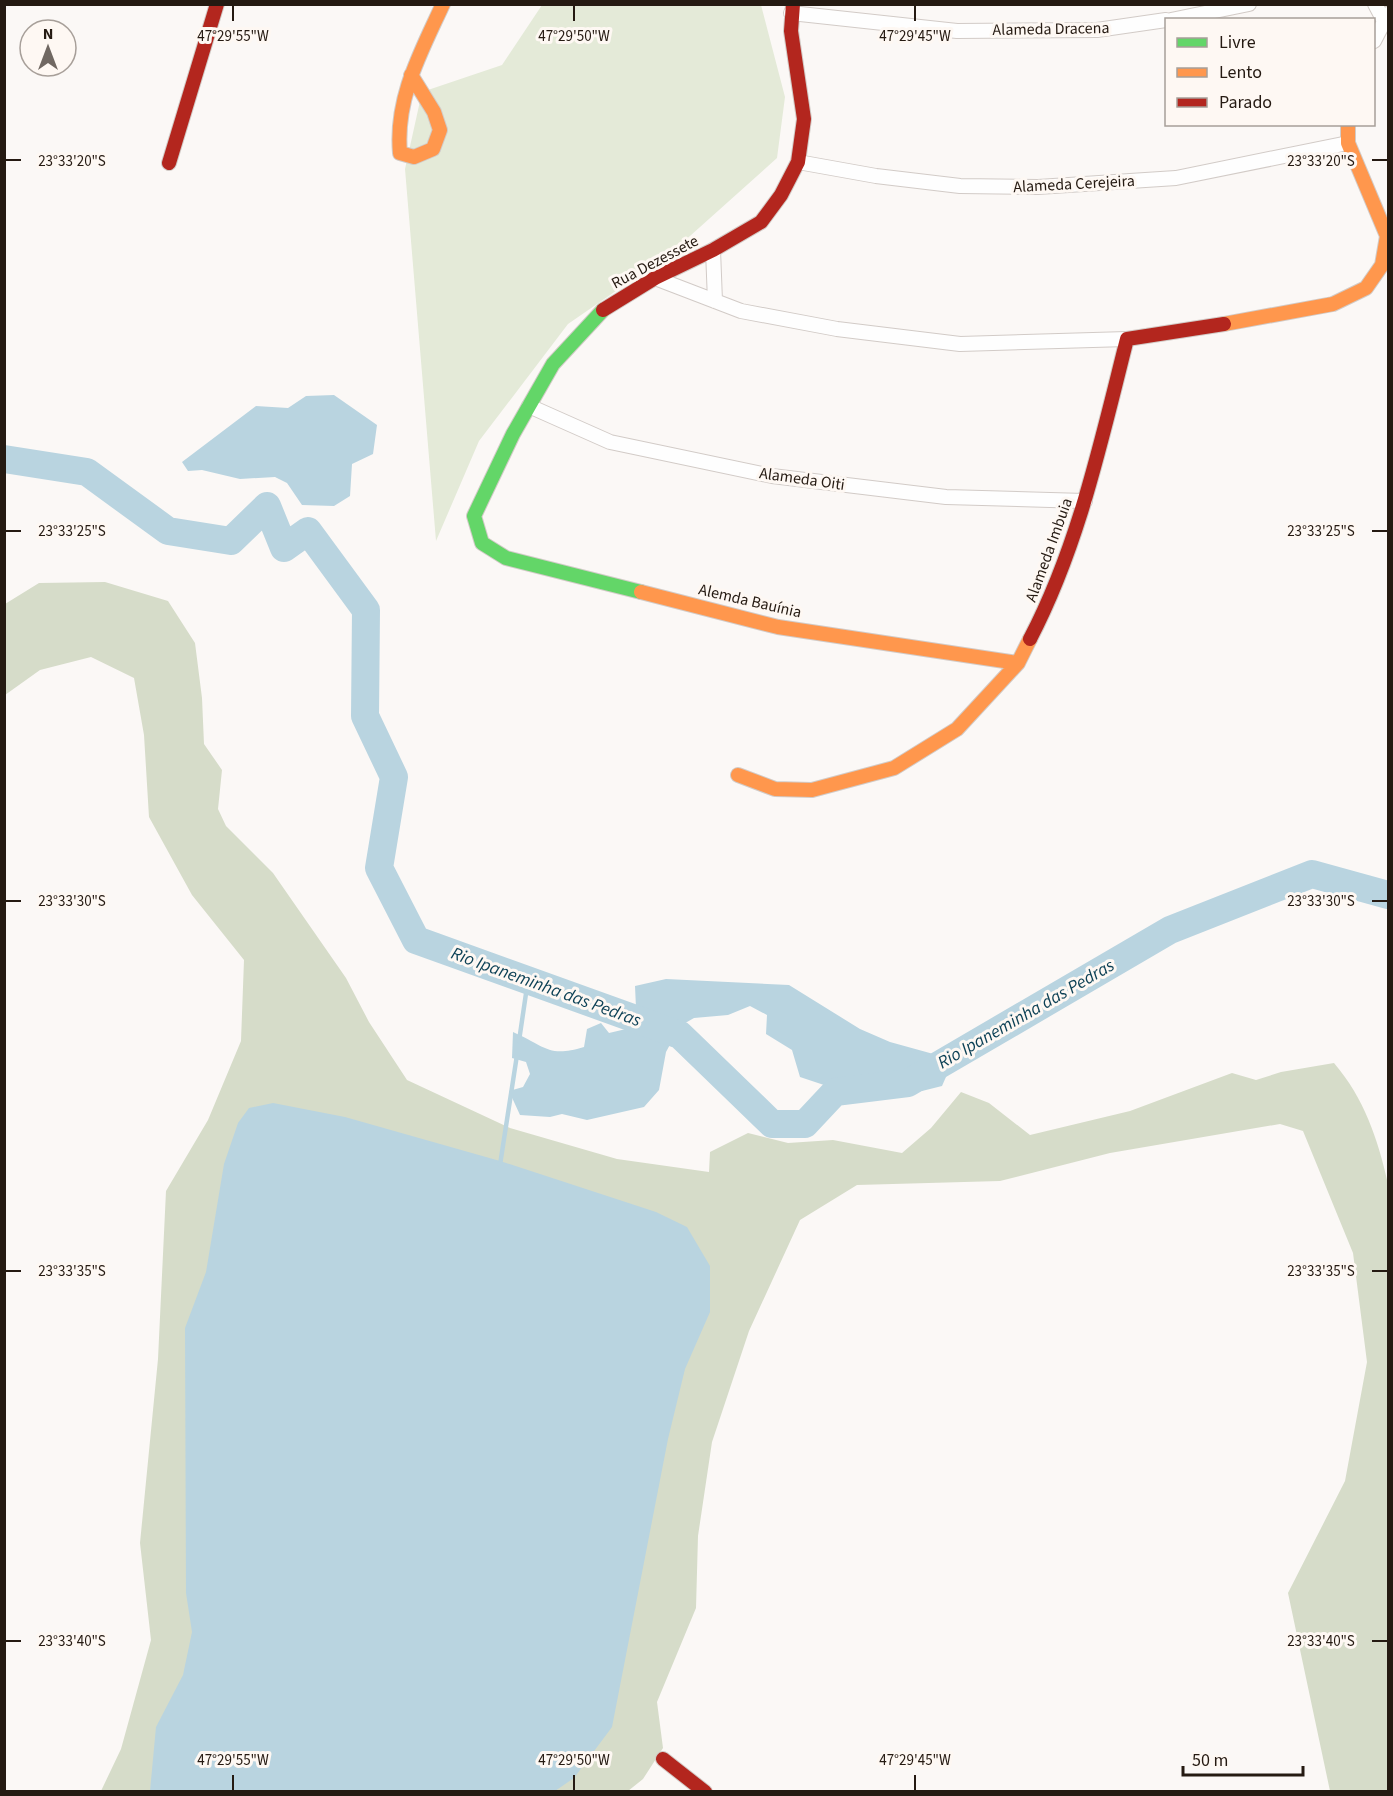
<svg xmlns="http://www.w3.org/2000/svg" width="1393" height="1796" font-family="'Source Sans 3',sans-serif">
  <rect width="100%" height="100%" fill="#fbf8f6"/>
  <path fill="#e4ead8" d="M542,5H761L785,97L777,158L671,253L568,324L479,441L436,541L405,169L422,92L502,65Z"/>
  <path fill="#d6dcc9" d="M105,582L168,601L195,643L202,698L204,744L222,770L218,809L226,826L273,873L346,978L369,1022L407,1080L510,1128L617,1159L709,1172L710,1152L748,1133L788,1143L833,1140L902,1153L931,1128L961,1092L989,1103L1030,1135L1130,1111L1232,1073L1256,1080L1281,1072L1334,1063C1364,1098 1378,1139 1388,1184V1791H1330L1288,1593L1345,1481L1367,1362L1353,1253L1303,1131L1280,1124L1110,1153L1000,1181L857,1185L800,1220L749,1331L712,1442L698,1536L696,1608L657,1702L663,1748L643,1779L628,1791H101L121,1749L151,1640L140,1543L158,1359L166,1191L208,1120L241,1041L244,960L192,895L149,817L144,735L134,678L91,657L40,670L5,695V604L39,583Z"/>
  <path fill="#b9d4e0" d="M334,395L377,425L373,454L352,464L350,496L334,506L302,505L287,483L275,477L240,479L202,470L188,471L182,462L256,406L288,408L306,396Z
    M666,979L789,985L860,1029L890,1042L937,1055L949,1070L942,1086L922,1091H903L885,1082L849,1081L824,1085L800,1077L792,1050L766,1034L767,1015L750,1006L728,1015L694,1018L680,1026L666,1052L659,1090L644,1107L587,1120L562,1114L550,1117L520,1115L509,1091L523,1087L530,1074L526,1062L512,1058L513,1032C545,1046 548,1058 584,1047L587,1029L601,1023L609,1033L626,1029L636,1008L635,986Z
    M273,1103L345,1117L500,1161L656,1212L687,1227L710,1266V1312L685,1369L668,1439L612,1727L574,1778L555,1791H150L156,1727L183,1675L192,1632L186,1593L185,1328L206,1272L224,1164L238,1123L249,1108Z"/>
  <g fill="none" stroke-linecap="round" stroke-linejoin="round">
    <path stroke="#b9d4e0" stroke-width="4.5" d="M519,1041L528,980
      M500,1165L517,1055"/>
    <path stroke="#b9d4e0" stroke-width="28" d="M4,459L87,472L168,531L231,541L267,506L284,548L308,531L366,610L365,716L394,777L379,868L416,940L680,1035L772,1124H805L835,1092L908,1083L1170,930L1312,874L1388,895"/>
    <defs>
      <path id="street" d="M1375,4L1384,21
        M791,13L957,31L1097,30L1166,20
        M1171,20L1249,4
        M1374,41L1388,14
        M798,162L876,176L960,186L1038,187L1176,178L1348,143
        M713,250L715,301
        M655,278L741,311L837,329L960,344L1127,339
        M529,406L610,442L772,476L946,497L1085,501"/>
      <path id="fast" d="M603,310L553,364L513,434L474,516L482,543L506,558L641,592"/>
      <path id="slow" d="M411,75L434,112L440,130L433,149L414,157L400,153C395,98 421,52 443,4
        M1224,324L1333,304L1366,288L1382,265L1387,236L1348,143V124
        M641,592L778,627L1018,663
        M738,775L775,789L812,790L894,768L957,729L1018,663L1030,639"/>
      <path id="jam" d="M169,163L217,4
        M603,310L655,278L713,250L761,222L781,195L798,162L804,119L791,31L793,4
        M1030,639C1079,545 1101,441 1127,339L1224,324
        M663,1759L705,1792"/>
    </defs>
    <use href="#street" stroke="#d2cbc7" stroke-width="16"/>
    <use href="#fast" stroke="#d2cbc7" stroke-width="16"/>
    <use href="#slow" stroke="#d2cbc7" stroke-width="16"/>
    <use href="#jam" stroke="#d2cbc7" stroke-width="16"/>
    <use href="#street" stroke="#fefefe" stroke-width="14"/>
    <use href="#fast" stroke="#63d668" stroke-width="14"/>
    <use href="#slow" stroke="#ff974d" stroke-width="14"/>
    <use href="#jam" stroke="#b3261e" stroke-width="14"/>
  </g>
  <path fill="none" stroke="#251a12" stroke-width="2" d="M233,6V21M574,6V21M915,6V21M6,160H21M1372,160H1387M6,531H21M1372,531H1387M6,901H21M1372,901H1387M6,1271H21M1372,1271H1387M6,1641H21M1372,1641H1387M233,1775V1790M574,1775V1790M915,1775V1790"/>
  <g text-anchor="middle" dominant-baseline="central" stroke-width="6" stroke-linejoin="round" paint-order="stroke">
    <g font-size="16" fill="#251a12" stroke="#fef8f3">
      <text transform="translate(1051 29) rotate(-1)">Alameda Dracena</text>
      <text transform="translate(1074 184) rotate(-3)">Alameda Cerejeira</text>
      <text transform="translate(655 262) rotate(-28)">Rua Dezessete</text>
      <text transform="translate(802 479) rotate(8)">Alameda Oiti</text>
      <text transform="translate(1049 550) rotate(-70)">Alameda Imbuia</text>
      <text transform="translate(750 601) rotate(13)">Alemda Bauínia</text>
    </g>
    <g font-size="18" font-style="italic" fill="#0a3f54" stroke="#fef8f3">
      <text transform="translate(546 987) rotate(20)">Rio Ipaneminha das Pedras</text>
      <text transform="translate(1026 1014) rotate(-30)">Rio Ipaneminha das Pedras</text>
    </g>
  </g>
  <g font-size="15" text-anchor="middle" fill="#251a12" stroke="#fef8f3" stroke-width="6" stroke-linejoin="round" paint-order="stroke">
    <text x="233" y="41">47°29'55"W</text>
    <text x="574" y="41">47°29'50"W</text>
    <text x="915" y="41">47°29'45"W</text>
    <text x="72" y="166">23°33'20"S</text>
    <text x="1321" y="166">23°33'20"S</text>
    <text x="72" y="536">23°33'25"S</text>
    <text x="1321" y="536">23°33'25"S</text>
    <text x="72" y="906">23°33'30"S</text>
    <text x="1321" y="906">23°33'30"S</text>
    <text x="72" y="1276">23°33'35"S</text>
    <text x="1321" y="1276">23°33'35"S</text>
    <text x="72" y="1646">23°33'40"S</text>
    <text x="1321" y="1646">23°33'40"S</text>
    <text x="233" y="1765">47°29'55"W</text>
    <text x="574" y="1765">47°29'50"W</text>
    <text x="915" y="1765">47°29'45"W</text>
  </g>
  <rect width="1393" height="1796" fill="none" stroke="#251a12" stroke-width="12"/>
  <rect x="1165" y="18" width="210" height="108" fill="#fef8f3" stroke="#a79f99" stroke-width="1.5"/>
  <rect x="1177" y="38" width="30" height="9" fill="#63d668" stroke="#a79f99" stroke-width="1.5"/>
  <text x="1219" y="48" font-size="18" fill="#251a12">Livre</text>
  <rect x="1177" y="68" width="30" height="9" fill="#ff974d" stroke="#a79f99" stroke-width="1.5"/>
  <text x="1219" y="78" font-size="18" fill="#251a12">Lento</text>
  <rect x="1177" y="98" width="30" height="9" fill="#b3261e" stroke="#a79f99" stroke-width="1.5"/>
  <text x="1219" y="108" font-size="18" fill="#251a12">Parado</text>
  <g transform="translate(48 48)"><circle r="28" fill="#fef8f3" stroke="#a79f99" stroke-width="1.5"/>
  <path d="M0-4.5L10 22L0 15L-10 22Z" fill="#706862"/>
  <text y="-9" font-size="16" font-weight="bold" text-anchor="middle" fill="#251a12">N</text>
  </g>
  <path d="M1183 1766v9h120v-9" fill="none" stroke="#251a12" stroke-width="3"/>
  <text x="1192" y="1766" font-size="18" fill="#251a12" stroke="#fef8f3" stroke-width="4.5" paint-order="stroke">50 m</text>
</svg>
